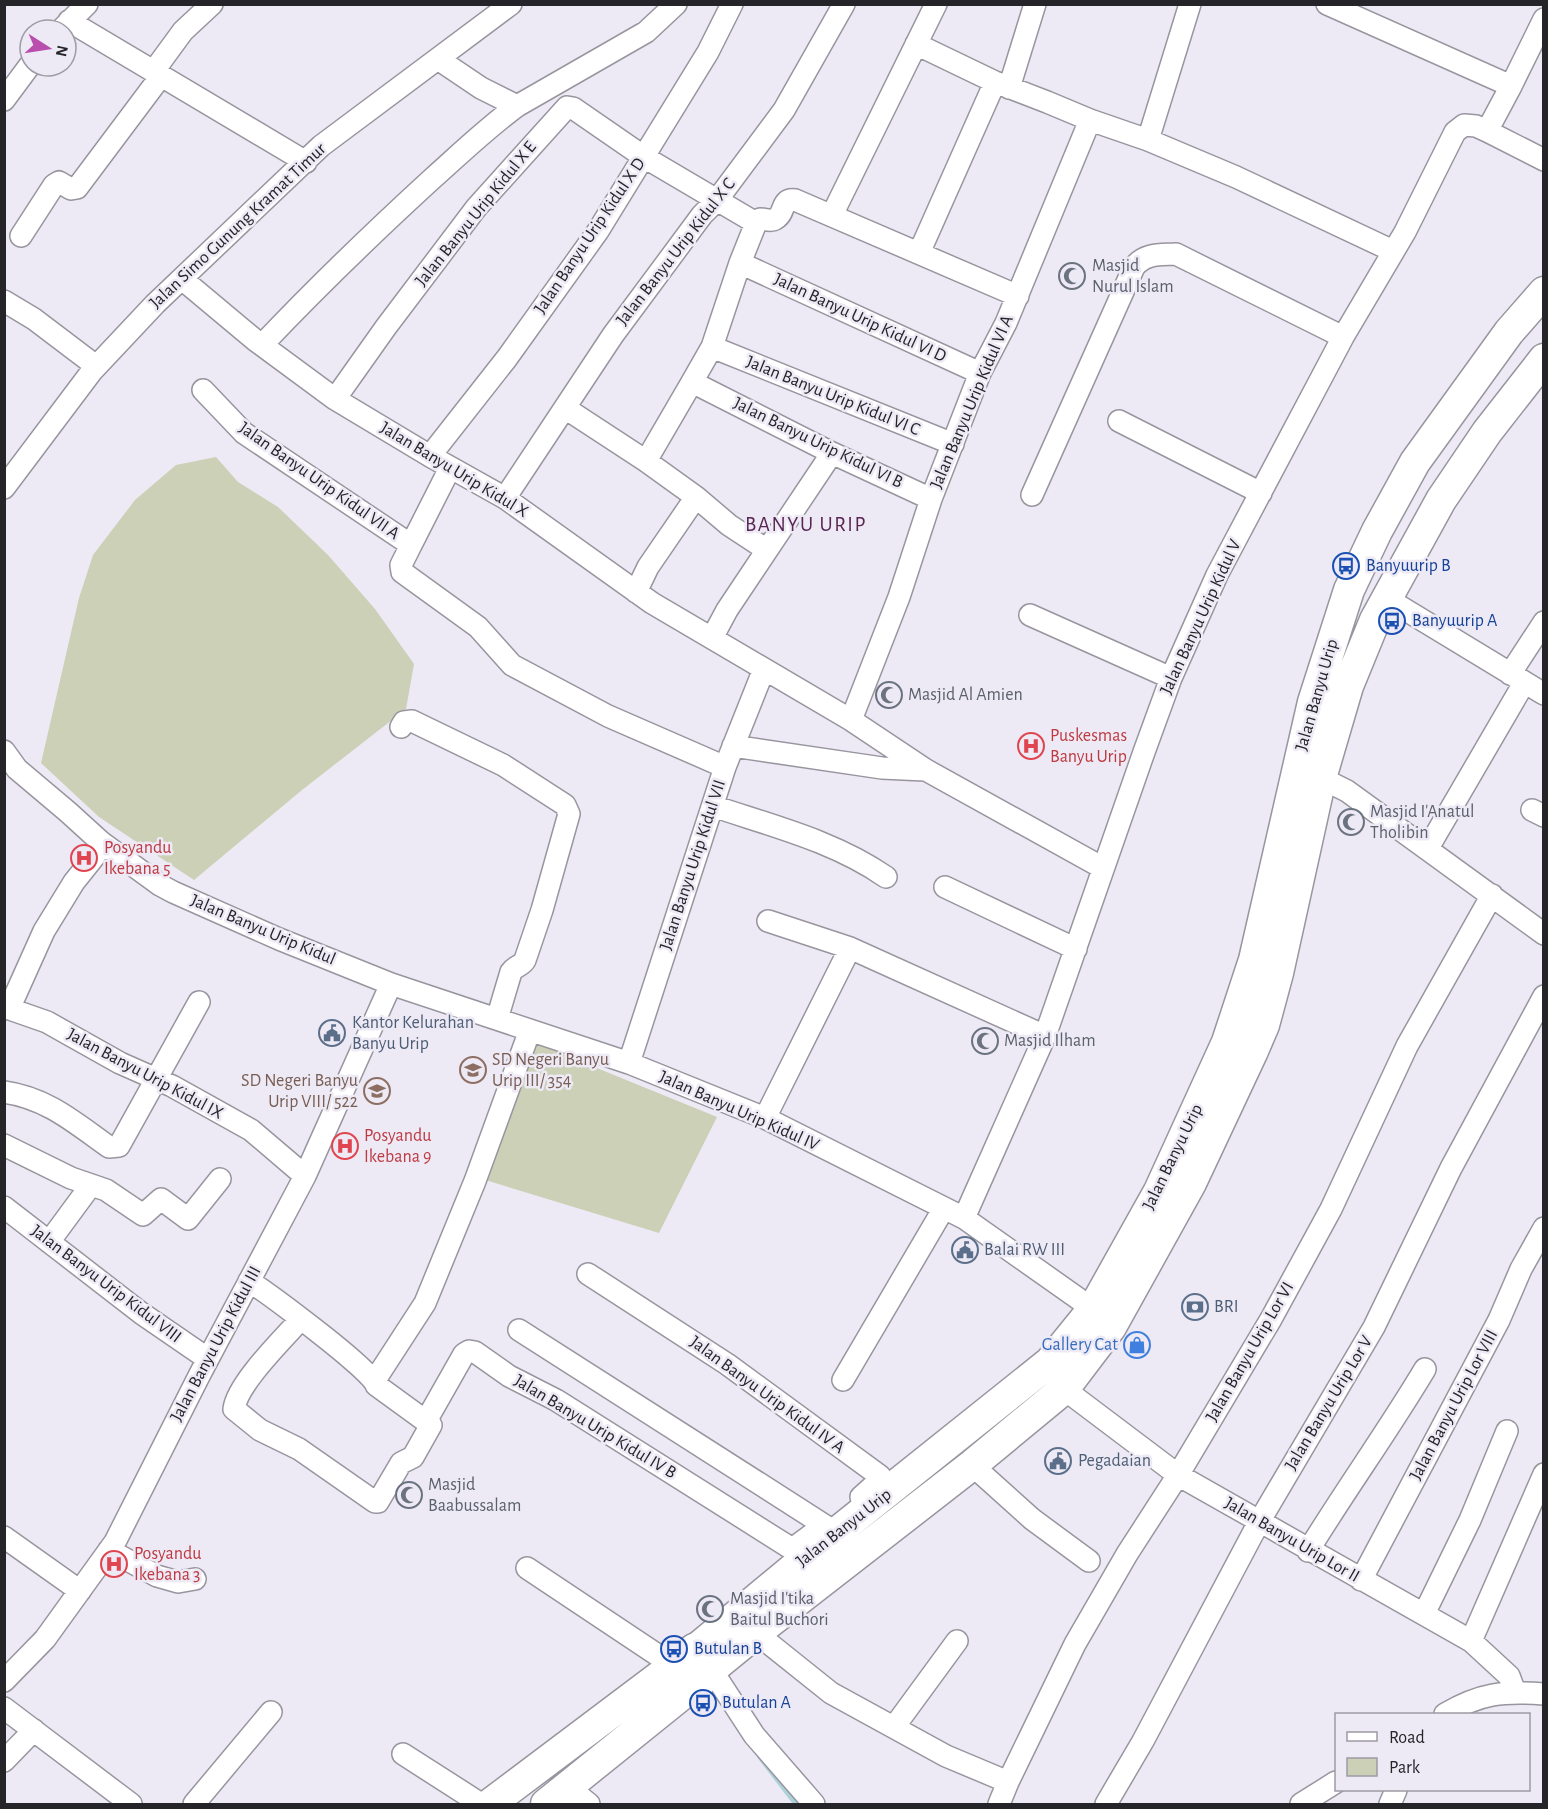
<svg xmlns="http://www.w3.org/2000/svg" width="1548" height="1809" font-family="'Alegreya Sans',sans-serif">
  <rect width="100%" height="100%" fill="#edeaf5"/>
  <path fill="#cbd0b6" d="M216,457L238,482L278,507L328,555L375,609L414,664L406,709L302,790L194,880L99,817L41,763L79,598L93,555L135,500L176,465Z
    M533,1042L717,1117L659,1233L482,1179Z"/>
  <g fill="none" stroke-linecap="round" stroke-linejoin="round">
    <path stroke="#aad2d8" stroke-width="5" d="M760,1757L796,1804"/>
    <defs>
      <path id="minor" d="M1327,4L1511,86
        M69,21L306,162
        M61,30L87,4
        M916,44L995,82L1047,102L1090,120L1148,140L1236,177L1393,251
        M153,72L183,31L212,4
        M1009,88L1035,4
        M4,100L30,65
        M517,106L646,32L676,4
        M1487,131L1511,86L1544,19
        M1148,140L1190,4
        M832,215L936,4
        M21,236L54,185L59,182L71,189L77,188L161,76
        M919,253L995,82
        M740,263L980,373
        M182,279L255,340L335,399L430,456L505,498L652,603L851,720L926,770L1103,868
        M4,301L34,319L96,366
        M262,345C317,287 374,232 433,178C461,153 487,128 517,106L481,88L438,59
        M712,347L953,444
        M203,390L244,433L411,545L401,565L402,572L478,627L512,665L608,716L725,767
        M335,399L386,327L476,208L567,107L573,108L644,157L756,223
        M565,408L646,461L696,497L648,567L636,592
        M1119,421L1261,493
        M430,456L507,358L598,231L708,52L732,4
        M646,461L692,382
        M4,488L92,371L155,304L321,146L511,4
        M1032,495L1134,267C1145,253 1160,255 1176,254L1343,337
        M696,497L729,525L767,550
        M505,498L613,335L702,215L717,200L784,110L844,4
        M931,499L832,453L692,382L712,347L740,263L756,223L760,219C765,219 771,222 775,219C786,214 780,198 795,200L1018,296
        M411,545L450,468
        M1386,598L1544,694
        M1030,615L1171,678
        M712,638L727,610L832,453
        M1510,674L1544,622
        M851,720L899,597L931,499L980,373L1006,323L1090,120
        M401,727L404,722L412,721L503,765L565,805L569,814L542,910L525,960C522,966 515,966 511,972L497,1019
        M733,746L882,768L925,770
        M4,751L17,769L68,812L101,842L160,885L173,892L279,939L391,984L629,1063L765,1118L964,1218L1093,1309
        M1321,778L1347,791L1544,934
        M713,806C772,826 834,841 886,877
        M1532,810L1544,816
        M1428,848L1524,683
        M945,887L1076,949
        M768,921L850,948L1045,1036
        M4,1007L47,1022L120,1063L172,1086L251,1130L305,1176
        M9,1009L44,931L74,882L94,857L101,842
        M629,1063L725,767L764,669
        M4,1092C47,1098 75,1123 109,1147L119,1146L199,1002
        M765,1118L850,948
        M4,1145L71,1178L106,1190L143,1215L161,1199L188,1219L220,1179
        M4,1207L141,1313L208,1359
        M964,1218L1045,1036L1144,752L1171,678L1217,575L1343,337L1405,232L1455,132L1464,125L1476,126L1487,131L1544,160
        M49,1242L91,1185
        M588,1274L727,1364L880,1476L881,1479L861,1497
        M249,1281C269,1294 372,1370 376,1385L431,1425L413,1457L401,1463L378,1502H375L299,1449L260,1430L234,1409C237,1384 283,1339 301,1319
        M519,1330L835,1532
        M375,1380L425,1303L475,1181L530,1030
        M843,1380L944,1208
        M1064,1389L1178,1475L1471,1641L1509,1676L1515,1692
        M426,1421L464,1354L469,1351L475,1352L509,1376L556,1400L789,1547H795L822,1527
        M972,1465L1032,1519L1089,1561
        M4,1537L80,1591
        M109,1550L157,1576L178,1582L195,1579
        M1308,1551C1346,1489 1388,1431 1425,1369
        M527,1568L674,1666
        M1361,1580L1499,1320L1521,1269L1544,1228
        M1424,1614L1470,1520L1507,1431
        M756,1633L831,1693L946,1756L1008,1782
        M1471,1641L1544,1474
        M711,1669L754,1735L814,1804
        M4,1681L45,1639L115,1542L200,1374L305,1176L391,984
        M4,1708L131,1804
        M1445,1714C1481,1693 1503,1691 1544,1694
        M894,1727L957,1641
        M403,1754L481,1804
        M4,1761L34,1730
        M568,1787L589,1804
        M194,1804L271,1712
        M999,1804L1008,1782L1075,1644L1127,1554L1178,1475L1271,1319L1331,1209L1407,1046L1492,895
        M1106,1804L1143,1741L1259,1522L1374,1327L1451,1168L1544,996
        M1301,1804L1336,1782
        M1390,1804L1396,1790"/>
      <path id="secondary" d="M695,1650L836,1533L1050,1362L1093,1309L1159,1191L1227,1042L1254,960L1313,702L1349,590L1377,531L1415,462L1509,332L1544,292
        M707,1673L756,1633L972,1465L1064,1389L1111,1327L1191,1183L1252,1053L1264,1025L1278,973L1321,778L1348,686L1375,620L1441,500L1487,432L1544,359
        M490,1804L684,1658
        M546,1804L700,1680"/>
      <path id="primary" d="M684,1658L695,1650
        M700,1680L707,1673"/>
    </defs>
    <use href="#minor" stroke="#98959f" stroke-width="24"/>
    <use href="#secondary" stroke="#98959f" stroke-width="33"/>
    <use href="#primary" stroke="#98959f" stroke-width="36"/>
    <use href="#minor" stroke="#fff" stroke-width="21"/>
    <use href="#secondary" stroke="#fff" stroke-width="30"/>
    <use href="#primary" stroke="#fff" stroke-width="33"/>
  </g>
  <defs>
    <symbol id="mosque-ring" viewBox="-11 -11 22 22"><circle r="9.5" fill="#edeaf5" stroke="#6b7280" stroke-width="1.5"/><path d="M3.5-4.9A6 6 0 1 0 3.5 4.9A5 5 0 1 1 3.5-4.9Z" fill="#6b7280"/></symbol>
    <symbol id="bus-ring" viewBox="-11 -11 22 22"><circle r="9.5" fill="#edeaf5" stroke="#1a4fb4" stroke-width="1.5"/><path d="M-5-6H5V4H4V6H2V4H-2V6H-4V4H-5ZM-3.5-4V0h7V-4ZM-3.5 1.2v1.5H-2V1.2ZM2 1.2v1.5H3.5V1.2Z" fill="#1a4fb4"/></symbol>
    <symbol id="hospital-ring" viewBox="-11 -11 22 22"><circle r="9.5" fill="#edeaf5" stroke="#e0444e" stroke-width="1.5"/><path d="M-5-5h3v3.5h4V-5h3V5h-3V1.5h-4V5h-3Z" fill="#e0444e"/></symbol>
    <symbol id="civic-ring" viewBox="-11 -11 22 22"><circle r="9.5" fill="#edeaf5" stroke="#5c6f8a" stroke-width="1.5"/><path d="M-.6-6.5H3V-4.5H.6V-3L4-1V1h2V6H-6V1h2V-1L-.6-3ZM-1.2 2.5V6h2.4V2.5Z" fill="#5c6f8a"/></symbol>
    <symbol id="school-ring" viewBox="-11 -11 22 22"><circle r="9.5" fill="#edeaf5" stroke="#8d6e63" stroke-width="1.5"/><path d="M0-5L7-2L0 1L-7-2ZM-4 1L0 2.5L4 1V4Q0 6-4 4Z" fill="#8d6e63"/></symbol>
    <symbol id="bank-ring" viewBox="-11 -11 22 22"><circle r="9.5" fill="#edeaf5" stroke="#5c6f8a" stroke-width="1.5"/><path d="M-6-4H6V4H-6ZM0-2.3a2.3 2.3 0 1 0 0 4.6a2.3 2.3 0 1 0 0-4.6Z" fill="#5c6f8a"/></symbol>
    <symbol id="shop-ring" viewBox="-11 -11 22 22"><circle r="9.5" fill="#edeaf5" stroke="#3f7fe0" stroke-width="1.5"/><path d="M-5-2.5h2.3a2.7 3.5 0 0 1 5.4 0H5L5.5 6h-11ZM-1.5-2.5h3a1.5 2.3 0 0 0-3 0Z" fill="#3f7fe0"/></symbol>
  </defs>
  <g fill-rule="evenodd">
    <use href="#mosque-ring" x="1057" y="261" width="30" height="30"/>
    <use href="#bus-ring" x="1331" y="551" width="30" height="30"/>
    <use href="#bus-ring" x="1377" y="606" width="30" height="30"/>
    <use href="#mosque-ring" x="874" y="680" width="30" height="30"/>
    <use href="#hospital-ring" x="1016" y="731" width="30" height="30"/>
    <use href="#mosque-ring" x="1336" y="807" width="30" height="30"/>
    <use href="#hospital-ring" x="69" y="843" width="30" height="30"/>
    <use href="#civic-ring" x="317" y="1018" width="30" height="30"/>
    <use href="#mosque-ring" x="970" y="1026" width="30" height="30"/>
    <use href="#school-ring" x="458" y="1055" width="30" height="30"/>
    <use href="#school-ring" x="362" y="1076" width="30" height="30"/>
    <use href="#hospital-ring" x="330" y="1131" width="30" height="30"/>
    <use href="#civic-ring" x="950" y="1235" width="30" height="30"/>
    <use href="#bank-ring" x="1180" y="1292" width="30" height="30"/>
    <use href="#shop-ring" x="1122" y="1330" width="30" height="30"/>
    <use href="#civic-ring" x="1043" y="1446" width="30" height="30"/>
    <use href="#mosque-ring" x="394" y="1480" width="30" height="30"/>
    <use href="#hospital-ring" x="99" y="1549" width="30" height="30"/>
    <use href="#mosque-ring" x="695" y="1594" width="30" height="30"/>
    <use href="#bus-ring" x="659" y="1634" width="30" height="30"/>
    <use href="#bus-ring" x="688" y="1688" width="30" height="30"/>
  </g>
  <g text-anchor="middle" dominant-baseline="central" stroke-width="5" stroke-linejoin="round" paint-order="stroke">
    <g font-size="18" fill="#252428" stroke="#edeaf5">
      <text transform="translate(476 214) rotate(-51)">Jalan Banyu Urip Kidul X E</text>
      <text transform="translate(238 226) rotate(-43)">Jalan Simo Gunung Kramat Timur</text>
      <text transform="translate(590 236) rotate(-56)">Jalan Banyu Urip Kidul X D</text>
      <text transform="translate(676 252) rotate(-52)">Jalan Banyu Urip Kidul X C</text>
      <text transform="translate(860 318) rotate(25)">Jalan Banyu Urip Kidul VI D</text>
      <text transform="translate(833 396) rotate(22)">Jalan Banyu Urip Kidul VI C</text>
      <text transform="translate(972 402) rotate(-67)">Jalan Banyu Urip Kidul VI A</text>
      <text transform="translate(818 443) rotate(26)">Jalan Banyu Urip Kidul VI B</text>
      <text transform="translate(454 470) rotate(31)">Jalan Banyu Urip Kidul X</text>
      <text transform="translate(319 481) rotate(35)">Jalan Banyu Urip Kidul VII A</text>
      <text transform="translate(1201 617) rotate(-65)">Jalan Banyu Urip Kidul V</text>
      <text transform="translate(1317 695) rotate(-74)">Jalan Banyu Urip</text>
      <text transform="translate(693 865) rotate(-72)">Jalan Banyu Urip Kidul VII</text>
      <text transform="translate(263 930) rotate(23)">Jalan Banyu Urip Kidul</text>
      <text transform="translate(145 1074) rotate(28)">Jalan Banyu Urip Kidul IX</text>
      <text transform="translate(739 1111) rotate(24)">Jalan Banyu Urip Kidul IV</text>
      <text transform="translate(1173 1157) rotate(-64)">Jalan Banyu Urip</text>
      <text transform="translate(106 1284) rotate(37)">Jalan Banyu Urip Kidul VIII</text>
      <text transform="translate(216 1344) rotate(-62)">Jalan Banyu Urip Kidul III</text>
      <text transform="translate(1250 1352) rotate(-60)">Jalan Banyu Urip Lor VI</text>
      <text transform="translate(767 1395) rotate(36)">Jalan Banyu Urip Kidul IV A</text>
      <text transform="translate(1329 1403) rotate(-59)">Jalan Banyu Urip Lor V</text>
      <text transform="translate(1454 1405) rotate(-62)">Jalan Banyu Urip Lor VIII</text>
      <text transform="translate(595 1427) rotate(31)">Jalan Banyu Urip Kidul IV B</text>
      <text transform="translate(844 1528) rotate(-38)">Jalan Banyu Urip</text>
      <text transform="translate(1292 1540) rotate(30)">Jalan Banyu Urip Lor II</text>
    </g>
    <g font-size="18" fill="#5b616d" stroke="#edeaf5" text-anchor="start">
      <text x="1092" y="266">Masjid<tspan x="1092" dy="21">Nurul Islam</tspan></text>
      <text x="908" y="695">Masjid Al Amien</text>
      <text x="1370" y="812">Masjid I'Anatul<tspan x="1370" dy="21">Tholibin</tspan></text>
      <text x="1004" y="1041">Masjid Ilham</text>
      <text x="428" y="1485">Masjid<tspan x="428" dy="21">Baabussalam</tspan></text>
      <text x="730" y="1599">Masjid I'tika<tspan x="730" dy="21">Baitul Buchori</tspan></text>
    </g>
    <g font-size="18" fill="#164399" stroke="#edeaf5" text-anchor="start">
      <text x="1366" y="566">Banyuurip B</text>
      <text x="1412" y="621">Banyuurip A</text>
      <text x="694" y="1649">Butulan B</text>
      <text x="722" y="1703">Butulan A</text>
    </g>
    <g font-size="18" fill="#be3a42" stroke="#edeaf5" text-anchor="start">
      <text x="1050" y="736">Puskesmas<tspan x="1050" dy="21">Banyu Urip</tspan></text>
      <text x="104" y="848">Posyandu<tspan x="104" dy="21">Ikebana 5</tspan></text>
      <text x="364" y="1136">Posyandu<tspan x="364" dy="21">Ikebana 9</tspan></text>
      <text x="134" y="1554">Posyandu<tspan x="134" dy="21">Ikebana 3</tspan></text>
    </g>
    <g font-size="18" fill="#4e5e75" stroke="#edeaf5" text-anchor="start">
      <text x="352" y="1023">Kantor Kelurahan<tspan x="352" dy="21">Banyu Urip</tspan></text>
      <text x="984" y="1250">Balai RW III</text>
      <text x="1214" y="1307">BRI</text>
      <text x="1078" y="1461">Pegadaian</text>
    </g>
    <g font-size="18" fill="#785e54" stroke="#edeaf5" text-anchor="start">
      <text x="492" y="1060">SD Negeri Banyu<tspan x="492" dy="21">Urip III/ 354</tspan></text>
      <text x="358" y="1081" text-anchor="end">SD Negeri Banyu<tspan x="358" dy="21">Urip VIII/ 522</tspan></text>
    </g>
    <g font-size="18" fill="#366cbe" stroke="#edeaf5" text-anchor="end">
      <text x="1118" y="1345">Gallery Cat</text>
    </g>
    <g font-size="21" letter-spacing="1.5" fill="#5a2654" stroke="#edeaf5">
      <text x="806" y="524">BANYU URIP</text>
    </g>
  </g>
  <rect width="1548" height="1809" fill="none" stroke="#252428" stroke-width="12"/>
  <rect x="1335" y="1713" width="195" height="78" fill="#edeaf5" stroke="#9d9ba3" stroke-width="1.5"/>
  <rect x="1347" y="1732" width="30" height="9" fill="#ffffff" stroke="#9d9ba3" stroke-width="1.5"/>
  <text x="1389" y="1743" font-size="18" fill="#252428">Road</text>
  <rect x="1347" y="1758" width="30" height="18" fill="#cbd0b6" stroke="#9d9ba3" stroke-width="1.5"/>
  <text x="1389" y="1773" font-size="18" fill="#252428">Park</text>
  <g transform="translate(48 48) rotate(102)"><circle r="28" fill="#edeaf5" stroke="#9d9ba3" stroke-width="1.5"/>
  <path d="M0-4.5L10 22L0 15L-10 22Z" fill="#ba4eaf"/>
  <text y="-9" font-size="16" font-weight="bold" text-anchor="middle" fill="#252428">N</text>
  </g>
</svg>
